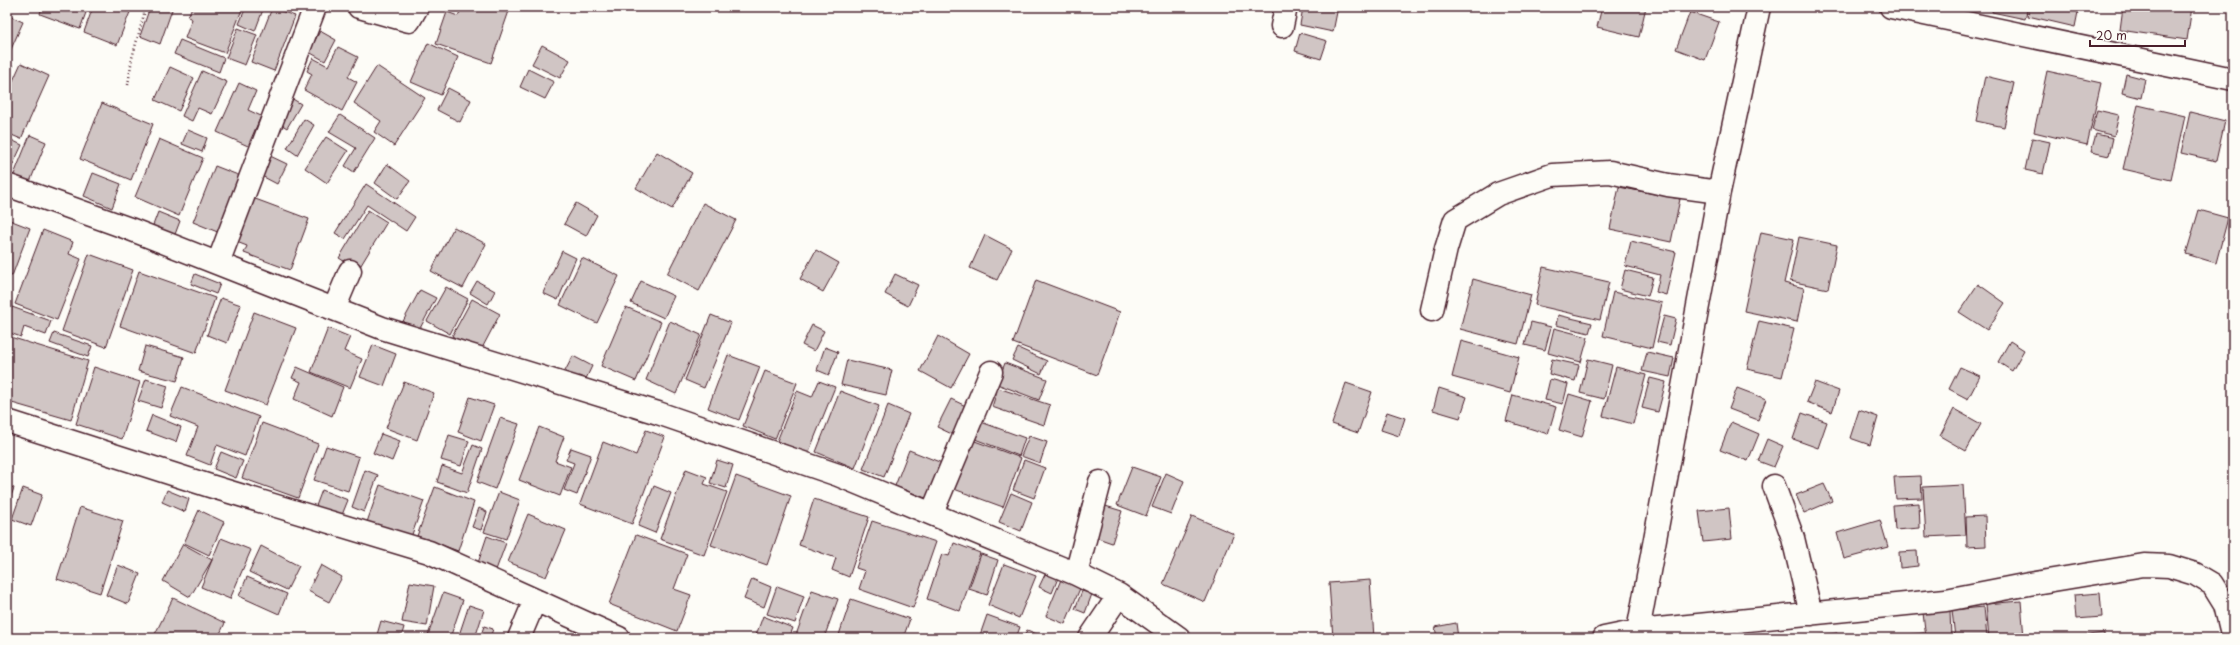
<svg xmlns="http://www.w3.org/2000/svg" width="2240" height="645" font-family="'Playpen Sans',sans-serif">
  <rect width="100%" height="100%" fill="#fdfcf7"/>
  <filter id="ink" filterUnits="userSpaceOnUse"><feTurbulence type="fractalNoise" baseFrequency=".025" numOctaves="2"/><feDisplacementMap in="SourceGraphic" scale="8" xChannelSelector="R" yChannelSelector="G"/><feConvolveMatrix kernelMatrix="1 2 1 2 8 2 1 2 1" color-interpolation-filters="sRGB"/></filter>
  <g filter="url(#ink)">
    <path fill="#d0c5c4" stroke="#4a1f2b" d="M42,7H88L80,29L40,14Z
      M93,7H132L117,45L84,32Z
      M150,7H173L160,44L140,36Z
      M192,7H243L225,53L185,38L192,19L188,17Z
      M246,7H264L255,31L239,24Z
      M462,7H497L509,11L491,63L436,44L447,12L458,16Z
      M1303,7H1338L1333,32L1300,25Z
      M1602,7H1646L1639,37L1597,27Z
      M1993,7H2028L2025,19L1992,12Z
      M2030,7H2079L2075,27L2028,16Z
      M2123,7H2192L2187,40L2120,30Z
      M272,8L295,16L274,71L251,62Z
      M1690,12L1719,22L1705,60L1676,49Z
      M7,15L23,22L8,56H7Z
      M238,28L257,35L245,65L226,58Z
      M320,31L336,40L325,61L309,52Z
      M1300,33L1327,41L1321,59L1295,51Z
      M180,40L224,58L219,72L174,54Z
      M428,43L458,57L441,95L411,82Z
      M542,45L570,60L560,78L532,64Z
      M338,47L358,57L348,77L357,82L342,111L304,90L312,74L307,71L313,58L328,66Z
      M7,63L13,66L7,80Z
      M21,63L49,76L21,139L7,133V94Z
      M377,66L425,98L394,146L374,132L381,121L354,103Z
      M170,67L194,78L179,111L155,100Z
      M528,69L554,82L545,99L520,87Z
      M202,71L227,82L212,114L198,108L192,121L182,116Z
      M2047,71L2101,83L2087,145L2034,132Z
      M2126,74L2145,79L2141,98L2122,93Z
      M1985,76L2014,83L2004,127L1976,121Z
      M239,83L256,91L248,110L261,116L248,146L217,132Z
      M448,88L471,100L460,122L437,110Z
      M291,98L301,104L287,128L276,121Z
      M102,103L153,124L131,180L80,159Z
      M2138,105L2185,116L2171,180L2123,169Z
      M2097,110L2119,115L2114,136L2092,130Z
      M2190,112L2225,121L2216,161L2181,153Z
      M340,115L375,138L354,172L345,166L356,148L329,132Z
      M304,119L314,125L297,155L287,148Z
      M188,130L207,138L202,152L182,144Z
      M2096,134L2113,138L2109,156L2091,152Z
      M30,135L46,142L29,184L13,177Z
      M326,137L348,151L327,183L305,168Z
      M7,138L22,145L7,177Z
      M2032,138L2050,142L2043,174L2025,170Z
      M159,139L203,158L179,216L135,197Z
      M657,152L692,173L672,209L636,188Z
      M268,155L287,164L277,184L258,174Z
      M387,164L410,181L397,199L375,183Z
      M215,166L243,177L220,233L193,222Z
      M93,173L121,184L112,208L84,196Z
      M366,184L415,217L406,231L367,205L345,239L335,233Z
      M1619,187L1680,199L1671,242L1610,229Z
      M250,197L309,219L290,270L244,253L247,246L234,241Z
      M576,203L597,215L586,236L564,224Z
      M703,203L736,220L699,291L667,274Z
      M368,210L387,222L358,270L339,258Z
      M2199,210L2228,218L2216,263L2186,254Z
      M158,212L180,221L174,237L152,228Z
      M7,219L30,228L12,276L7,275Z
      M454,227L486,244L463,288L431,271Z
      M43,230L73,242L69,254L81,259L57,320L15,304Z
      M1761,232L1794,239L1784,283L1804,288L1797,322L1744,311Z
      M985,235L1012,249L997,280L970,268Z
      M1799,237L1837,245L1828,289L1790,281Z
      M1631,241L1676,252L1666,295L1656,292L1660,275L1625,266Z
      M816,250L839,263L823,292L800,279Z
      M562,251L576,258L558,300L543,293Z
      M89,254L133,270L106,347L62,331Z
      M582,258L619,276L597,323L560,305Z
      M1543,267L1609,282L1600,320L1535,305Z
      M1625,270L1653,277L1648,296L1620,289Z
      M139,271L215,298L196,353L120,326Z
      M195,274L220,284L216,294L191,284Z
      M895,274L918,285L908,306L885,294Z
      M1473,279L1531,295L1518,344L1460,329Z
      M1036,280L1120,312L1097,375L1013,343Z
      M477,281L495,291L488,304L470,293Z
      M641,281L674,296L664,318L631,303Z
      M1978,284L2005,303L1987,330L1959,312Z
      M446,287L468,299L450,334L427,321Z
      M420,290L436,298L417,334L401,325Z
      M1613,292L1662,303L1652,348L1603,336Z
      M221,298L241,305L227,343L207,335Z
      M472,299L500,314L480,352L452,336Z
      M12,307L51,321L46,335L24,327L21,337L7,332V322Z
      M626,307L661,322L636,381L601,366Z
      M254,312L296,328L266,405L225,390Z
      M711,315L731,323L704,388L685,380Z
      M1558,315L1592,323L1589,333L1556,325Z
      M1664,316L1676,319L1670,345L1657,342Z
      M670,321L701,335L676,394L646,380Z
      M1759,321L1794,329L1782,377L1747,369Z
      M1531,322L1551,327L1545,350L1525,345Z
      M812,325L824,331L814,351L802,345Z
      M328,328L350,337L344,351L362,359L350,388L311,372Z
      M1554,328L1588,337L1581,362L1548,353Z
      M54,333L92,346L88,357L50,343Z
      M7,336L88,361L71,420L12,403L10,408H7Z
      M938,336L969,354L951,388L920,371Z
      M1461,341L1519,357L1510,393L1452,377Z
      M2010,341L2024,350L2012,371L1998,362Z
      M373,345L396,354L384,386L360,377Z
      M145,346L184,357L177,381L138,371Z
      M825,347L838,352L829,375L817,370Z
      M1018,348L1047,361L1041,374L1012,360Z
      M1647,352L1674,358L1670,377L1642,371Z
      M728,355L760,367L739,420L708,408Z
      M573,356L592,366L584,383L564,373Z
      M1552,359L1579,365L1575,381L1549,374Z
      M1588,359L1612,365L1604,399L1580,393Z
      M847,360L892,370L886,395L841,385Z
      M1005,363L1047,379L1039,400L997,384Z
      M94,367L140,382L122,439L76,424Z
      M297,367L343,387L332,416L294,399L301,382L292,378Z
      M1616,367L1646,375L1633,424L1603,416Z
      M1960,367L1980,376L1968,399L1949,389Z
      M765,371L797,383L775,439L743,426Z
      M1650,378L1666,382L1658,412L1642,408Z
      M146,379L168,386L161,408L138,401Z
      M1550,379L1568,384L1563,404L1545,400Z
      M819,381L835,387L808,454L777,441L797,391L812,397Z
      M404,382L434,393L417,440L386,428Z
      M1815,382L1839,391L1832,412L1807,402Z
      M1346,383L1372,392L1358,433L1332,424Z
      M182,387L259,417L245,456L217,445L210,465L187,456L198,427L170,416Z
      M998,388L1050,405L1044,425L992,407Z
      M1439,388L1467,397L1460,418L1433,410Z
      M1737,388L1766,399L1758,420L1729,409Z
      M840,391L879,406L855,468L816,452Z
      M1569,394L1592,401L1582,437L1559,430Z
      M1513,395L1556,407L1548,434L1506,421Z
      M470,397L494,405L481,441L458,432Z
      M951,399L970,408L956,436L937,427Z
      M888,405L909,414L884,477L863,469Z
      M1954,409L1981,424L1966,451L1940,436Z
      M1859,410L1878,417L1870,445L1850,438Z
      M1387,412L1405,418L1399,436L1381,430Z
      M1802,413L1827,422L1818,448L1793,439Z
      M152,415L181,427L176,442L146,431Z
      M500,418L519,424L495,489L477,482Z
      M981,422L1025,438L1019,456L975,439Z
      M1731,422L1759,434L1748,461L1720,450Z
      M262,423L318,444L298,498L242,478Z
      M539,427L564,437L555,461L571,467L560,496L519,480Z
      M646,430L665,437L632,524L580,504L603,442L636,455Z
      M381,434L400,441L392,461L373,453Z
      M449,435L469,441L461,466L441,460Z
      M1029,436L1047,442L1040,463L1021,456Z
      M1767,439L1783,446L1774,467L1758,461Z
      M972,440L1021,458L1003,507L954,489Z
      M473,445L482,449L467,493L437,482L442,466L462,473Z
      M326,446L359,457L348,491L314,480Z
      M571,448L591,455L577,495L564,490L574,463L566,460Z
      M909,450L942,463L928,499L895,486Z
      M221,452L243,461L236,478L214,469Z
      M717,460L733,465L726,488L710,483Z
      M1024,460L1045,468L1034,498L1013,490Z
      M1132,467L1161,477L1146,516L1117,505Z
      M686,469L707,477L704,484L727,492L704,555L660,539Z
      M365,470L378,475L364,512L352,507Z
      M1166,473L1184,481L1171,514L1152,507Z
      M736,476L791,496L767,565L711,545Z
      M1921,476L1922,498L1896,499L1894,477Z
      M1824,484L1832,501L1804,513L1796,495Z
      M7,485L14,488L7,507Z
      M380,485L424,501L410,540L366,525Z
      M1963,485L1966,535L1926,537L1923,487Z
      M654,486L671,493L655,533L638,526Z
      M435,487L474,502L458,551L417,536Z
      M23,488L42,495L31,526L12,519Z
      M167,490L189,499L185,512L162,502Z
      M322,490L348,500L342,515L316,506Z
      M499,492L520,500L506,539L484,532Z
      M1011,493L1032,502L1021,531L999,522Z
      M814,499L869,517L849,577L832,570L836,558L799,545Z
      M1919,503L1920,528L1895,530L1893,505Z
      M1102,505L1122,511L1112,543L1092,536Z
      M80,507L123,521L100,593L57,579Z
      M479,508L487,512L481,530L472,527Z
      M1729,508L1732,539L1703,542L1699,511Z
      M199,510L224,522L209,555L184,543Z
      M528,514L566,530L546,577L508,562Z
      M1192,516L1234,534L1205,602L1163,584Z
      M1985,516L1986,546L1967,547L1966,517Z
      M1880,520L1888,547L1844,559L1837,533Z
      M872,521L936,542L913,608L859,589L865,571L856,568Z
      M636,535L687,554L674,589L691,595L677,631L609,604Z
      M487,536L506,543L496,570L478,563Z
      M221,538L251,550L230,599L201,587Z
      M954,543L980,553L960,611L927,599L942,554L949,556Z
      M183,544L212,560L190,597L163,581Z
      M261,546L299,566L287,590L249,572Z
      M1917,551L1918,566L1900,568L1899,552Z
      M981,554L998,560L987,595L969,589Z
      M1004,564L1036,576L1019,618L988,605Z
      M118,565L140,574L128,604L106,595Z
      M321,565L342,577L329,602L308,591Z
      M1048,568L1060,573L1052,593L1039,587Z
      M247,577L287,594L279,614L239,596Z
      M1062,577L1081,586L1065,624L1046,616Z
      M752,579L771,587L764,607L744,599Z
      M1370,580L1374,638H1333L1329,583Z
      M410,582L434,586L427,626L402,622Z
      M777,586L804,596L795,623L767,614Z
      M812,590L838,599L824,638H795Z
      M1082,591L1092,594L1085,613L1075,609Z
      M443,593L463,600L450,638H427Z
      M2100,593L2102,617L2076,619L2074,595Z
      M173,598L225,623L218,638H153Z
      M851,599L910,619L903,638H838Z
      M2021,601L2024,638H1989L1986,604Z
      M469,605L484,610L475,638H458Z
      M1984,607L1987,638H1955L1952,610Z
      M1950,611L1951,637L1926,638L1923,613Z
      M987,615L1020,627L1016,638H979Z
      M763,616L793,628L789,638H755Z
      M381,621L404,627L401,638H376Z
      M1456,623L1458,638H1437L1435,627Z
      M484,626L493,629L490,638H480Z
      M1027,630L1047,638H1023Z
      M1837,633L1838,638H1809V637Z
      M1924,633L1925,638H1896V636Z
      M2104,633V638H2080V636Z"/>
    <g fill="none" stroke-linecap="round" stroke-linejoin="round">
      <defs>
        <path id="minor" d="M359,7L409,21L417,7
          M1891,7L2233,79
          M1282,26L1286,7
          M7,185L130,229L382,328L658,413L838,475L1076,574L1119,595L1179,638
          M218,263L315,7
          M334,309L350,271
          M1432,310L1446,249L1455,220L1498,194L1552,175L1610,172L1668,185L1719,192
          M7,421L210,486L429,552L619,638
          M1774,486L1793,538L1811,614
          M932,513L991,372
          M1076,574L1100,482
          M1638,631L1719,192L1759,7
          M519,638L535,600
          M1090,638L1119,595
          M1604,638L1638,631L1946,600L2029,584L2144,565L2169,566L2195,574L2212,584L2225,605L2233,638"/>
      </defs>
      <use href="#minor" stroke="#4a1f2b" stroke-width="25"/>
      <path stroke="#4a1f2b" stroke-width="2.5" stroke-dasharray="1 3" stroke-linecap="butt" d="M128,85L132,58L146,7"/>
      <use href="#minor" stroke="#fdfcf7" stroke-width="22"/>
    </g>
  </g>
  <rect width="2240" height="645" fill="none" stroke="#fdfcf7" stroke-width="24"/>
  <rect x="12" y="12" width="2216" height="621" fill="none" stroke="#4a1f2b" stroke-width="1.5" filter="url(#ink)"/>
  <path d="M2090 40v6h95v-6" fill="none" stroke="#4a1f2b" stroke-width="2"/>
  <text x="2096" y="40" font-size="12" fill="#4a1f2b" stroke="#fdfcf7" stroke-width="3" paint-order="stroke">20 m</text>
</svg>
